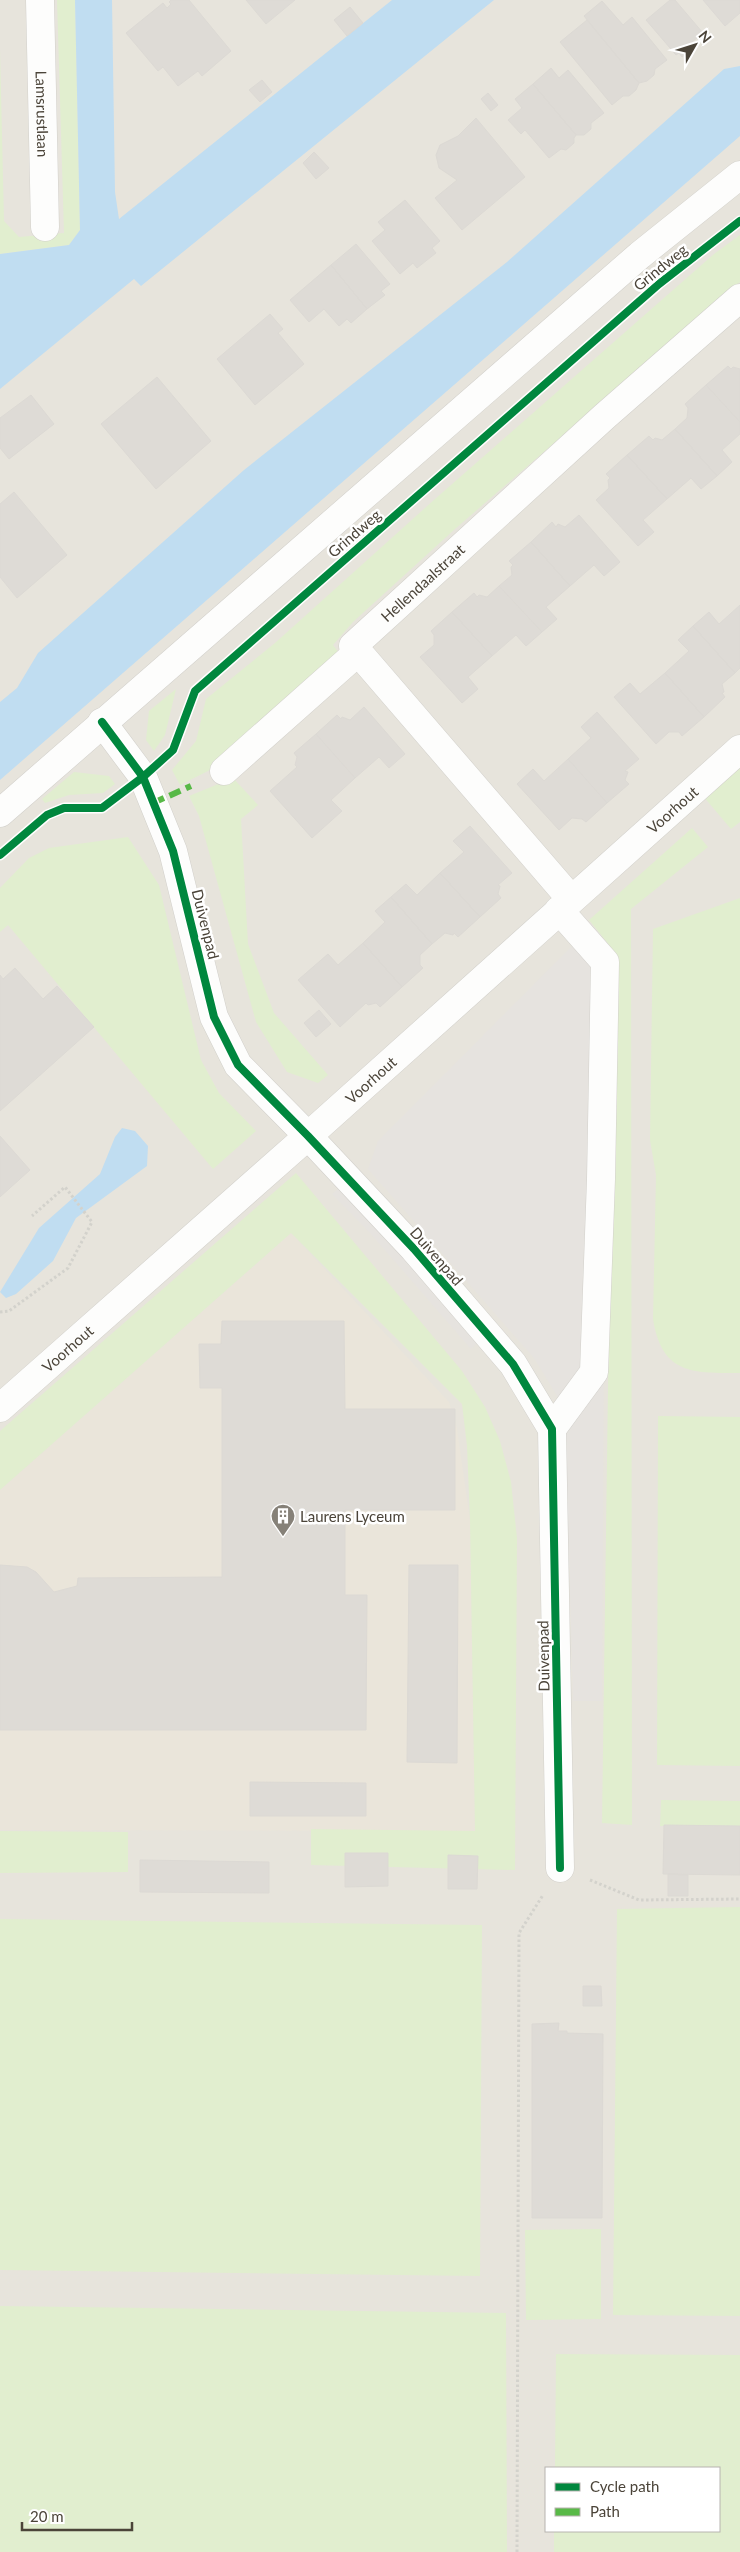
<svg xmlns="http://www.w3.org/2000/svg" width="740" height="2552" font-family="Lato,sans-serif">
  <rect width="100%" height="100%" fill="#f4f2ee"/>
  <path fill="#e7e4dc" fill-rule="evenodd" d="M0,0H740V2552H0ZM546,2468H719V2531H546Z"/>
  <path fill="#eae5da" d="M291,1233L449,1402L457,1429L470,1520L475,1831L0,1830V1490Z"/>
  <path fill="#e1eecf" d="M57,0H75L80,230L69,245L0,254V49L4,221L19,237L64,233Z
    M740,235V282L455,529L353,622L333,645L340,654L216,767L180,785L172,770L196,741L206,699L275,643L435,499L714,254Z
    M176,689L165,735L154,751L146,740L149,711Z
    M740,764V822L731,829L703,796Z
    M74,772L109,776L115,784L103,793L69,795L45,803L42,799Z
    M233,778L258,805L241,819L248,944L274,1013L328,1075L318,1083L287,1072L256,1022L199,816L189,796Z
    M692,828L708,847L631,909L632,1825L602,1823L614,951L589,920Z
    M128,837L159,885L201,1060L219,1093L256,1131L213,1169L8,925L0,932V888L29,858L49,848Z
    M740,898V1373C693,1373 662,1375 653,1319L656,1175L650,1140L653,929Z
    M296,1173L462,1371L485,1407L500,1441L511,1482L517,1538L515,1870L311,1865V1829L475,1831L470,1520L467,1446L462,1404L291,1233L0,1490V1431Z
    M658,1416L740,1417V1766L657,1765Z
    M661,1800L740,1801V1826H660Z
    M0,1831L128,1832V1872L0,1873Z
    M740,1907V2316L613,2315L617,1909Z
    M0,1919L482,1925L480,2276L0,2270Z
    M601,2229V2319L526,2320L525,2230Z
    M0,2306L506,2313L507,2552H0Z
    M556,2354L740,2355V2552H554V2531H719V2468H555Z"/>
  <path fill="#e6e3df" d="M576,942L606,981L602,1701H573L565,1409L534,1358L368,1169L378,1141Z
    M339,1188L378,1228L478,1343L471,1349L371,1234L332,1194Z"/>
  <path fill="#c0ddf1" d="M75,0H112L115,192L119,219L392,0H494L141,286L134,279L0,389V254L69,245L80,230Z
    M740,66V136L0,780V702L17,688L38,653L244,470L507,262L724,69Z
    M122,1128L135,1131L148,1146L147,1166L76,1218L53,1261L16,1294L6,1298L0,1292L39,1228L100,1174L115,1137Z"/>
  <path fill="#dedbd6" stroke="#dcd9d4" d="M171,0H189L231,51L202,76L198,71L178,86L163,67L158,71L126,33L163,3L167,8L171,4L169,2Z
    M246,0H295L266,24Z
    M670,0H675L703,33L692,42L696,46L682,57L679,53L676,55L646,20Z
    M703,0H740V13L725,26Z
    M602,1L623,25L632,17L667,60L655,69L654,75L647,81L639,83L584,16Z
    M350,7L363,23L347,36L334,20Z
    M587,20L639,83L636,90L629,96H623L612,105L560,42Z
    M551,68L559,78L568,70L604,113L591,123V129L584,135H576L533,84Z
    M262,80L272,92L260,102L249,90Z
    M533,84L576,135L574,138V143L566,150L561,149L549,158L525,130L521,134L508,120L522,108L515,99Z
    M488,93L498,105L491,111L481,99Z
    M476,118L525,177L462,230L435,198L457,180L439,168L436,155L440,145L458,136Z
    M314,152L329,168L316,179L303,163Z
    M405,200L440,241L432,248L436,253L417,268L413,263L400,274L372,241L385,230L378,222Z
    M356,244L390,284L381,291L385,295L367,309L331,265Z
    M331,265L367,309L351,323L347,319L339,326L324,309L309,322L290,300Z
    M270,314L283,329L278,333L304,364L255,405L217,359Z
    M728,366L731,369L733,367L740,369V422L706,385Z
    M157,377L211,441L156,489L101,424Z
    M706,385L740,422V434L722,450L732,462L717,476L675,429L687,418L688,408L685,404Z
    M31,395L54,424L9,459L0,448V418Z
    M675,429L717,476L701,489L691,478L667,499L627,455L649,436L653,440L655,438L662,440Z
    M627,455L667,499L643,520L654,532L638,546L596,500L609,488L608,480L610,478L606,474Z
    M14,492L67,555L17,598L0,577V504Z
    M579,515L620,562L604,576L594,565L570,586L531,542L552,522L556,527L558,524L565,527Z
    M531,542L570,586L546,607L557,619L542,632L499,586L512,575L511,567L513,565L509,561Z
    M499,586L542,632L526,646L516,635L492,656L452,612L474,593L477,597L479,595L487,597Z
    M740,605V668L735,673L693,626L709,612L719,624Z
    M452,612L492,656L468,677L478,689L462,703L420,657L434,645V635L431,631Z
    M693,626L735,673L722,684L724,692L722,693L725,697L704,717L665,673L689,651L678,640Z
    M665,673L704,717L682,736L679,732H669L656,744L614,697L630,683L640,694Z
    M364,707L405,754L389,768L379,757L355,778L316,734L337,715L341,719L342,717L350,720Z
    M597,712L639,759L625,771L628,772L625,780L629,784L607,803L568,759L591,738L581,727Z
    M316,734L355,778L331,800L342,811L312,838L270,791L297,767L295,765L297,757L294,753Z
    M568,759L607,803L586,822L582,819L572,818L559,830L517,784L533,769L544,781Z
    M470,826L512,873L498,885L500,886L498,894L501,898L480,917L440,873L464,852L453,841Z
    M440,873L480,917L458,937L454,933L453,935L445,933L432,944L391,897L406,884L417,895Z
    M391,897L432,944L420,955V965L423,968L402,987L363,943L385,922L375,911Z
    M363,943L402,987L380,1007L376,1003L368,1005L366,1003L340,1027L298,980L328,954L338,965Z
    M15,968L43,999L57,986L94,1027L0,1111V975L3,979Z
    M319,1010L331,1024L316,1037L304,1023Z
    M0,1136L30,1170L0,1197Z
    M222,1321H344L345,1409H455V1510H345V1595H367L366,1730H0V1565L27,1567L36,1572L54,1592L77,1586L78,1578L222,1577V1388H200L199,1344H221Z
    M409,1565H458L457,1763L407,1762Z
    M250,1782L366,1783V1816H250Z
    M664,1825L740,1826V1875L663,1874Z
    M345,1853H388V1886L345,1887Z
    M448,1855L478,1856L477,1889H448Z
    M140,1860L269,1862V1893L140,1892Z
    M668,1874L688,1875V1896H668Z
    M583,1986H601L602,2006H583Z
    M559,2023L558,2031H567V2033L603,2034L602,2218H532V2024Z"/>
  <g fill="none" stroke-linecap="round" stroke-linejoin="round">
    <defs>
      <g id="minor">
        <path id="s1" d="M40,0L45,227"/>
        <path d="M102,722L143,777L173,851L214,1017L238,1065L308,1136L414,1249L513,1364L552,1429L560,1868"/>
        <path d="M224,771L358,652"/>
        <path d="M0,813L640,255L740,175"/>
        <path id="s2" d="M571,899L353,646L605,416L740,298"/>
        <path id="s3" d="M0,1408L308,1136L740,749"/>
        <path d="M552,1429L594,1372L601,1179L605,962L559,910"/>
      </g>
    </defs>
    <use href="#minor" stroke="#d2d0cb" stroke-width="29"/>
    <path stroke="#d3d2cc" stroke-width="3" stroke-dasharray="2.5 2.5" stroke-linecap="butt" d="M0,1312L9,1311L68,1268L92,1222L65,1187L32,1216
      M590,1880L639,1900L740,1899
      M517,2552L519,1933L543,1895"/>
    <use href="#minor" stroke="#fdfdfc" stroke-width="28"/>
    <path stroke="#58b947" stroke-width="6" stroke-dasharray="12 6" stroke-linecap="butt" d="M153,803L191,786"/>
    <defs>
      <path id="cycleway" d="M102,722L143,777L173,851L214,1017L238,1065L308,1136L414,1249L513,1364L552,1429L560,1868
        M0,855L47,815L64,808H102L143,777L173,750L195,691L659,284L740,221"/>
    </defs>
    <use href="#cycleway" stroke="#fff" stroke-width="11"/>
    <use href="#cycleway" stroke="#00873e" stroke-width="8"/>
  </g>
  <defs>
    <symbol id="building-pin" viewBox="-11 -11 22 30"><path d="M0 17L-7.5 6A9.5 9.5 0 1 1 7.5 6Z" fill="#868178" stroke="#fff"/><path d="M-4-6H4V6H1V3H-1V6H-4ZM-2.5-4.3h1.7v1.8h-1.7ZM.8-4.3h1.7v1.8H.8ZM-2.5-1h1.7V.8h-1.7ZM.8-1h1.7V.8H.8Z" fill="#fff"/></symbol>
  </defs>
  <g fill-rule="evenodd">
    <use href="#building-pin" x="269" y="1502" width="28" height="38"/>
  </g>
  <g text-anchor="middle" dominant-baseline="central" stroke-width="5" stroke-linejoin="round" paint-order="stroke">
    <g font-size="15" fill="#4b4439" stroke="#fff">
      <text stroke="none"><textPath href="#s1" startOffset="114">Lamsrustlaan</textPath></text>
      <text transform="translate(660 267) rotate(-39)">Grindweg</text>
      <text transform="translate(354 533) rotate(-41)">Grindweg</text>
      <text stroke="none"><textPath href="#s2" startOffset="428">Hellendaalstraat</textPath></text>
      <text stroke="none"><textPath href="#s3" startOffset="900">Voorhout</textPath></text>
      <text transform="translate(206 924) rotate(76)">Duivenpad</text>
      <text stroke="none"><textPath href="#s3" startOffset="495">Voorhout</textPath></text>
      <text transform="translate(437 1256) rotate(49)">Duivenpad</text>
      <text stroke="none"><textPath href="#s3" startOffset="90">Voorhout</textPath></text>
      <text transform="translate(543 1656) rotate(-91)">Duivenpad</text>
    </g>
    <g font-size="15" fill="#4b4439" stroke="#fff" text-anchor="start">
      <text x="300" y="1516">Laurens Lyceum</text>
    </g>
  </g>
  <rect x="545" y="2467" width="175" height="65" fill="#ffffff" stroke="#b7b4b0"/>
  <rect x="555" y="2483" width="25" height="8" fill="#00873e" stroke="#b7b4b0"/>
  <text x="590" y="2492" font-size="15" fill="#4b4439">Cycle path</text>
  <rect x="555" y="2508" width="25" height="8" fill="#58b947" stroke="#b7b4b0"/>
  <text x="590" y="2517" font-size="15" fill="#4b4439">Path</text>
  <g transform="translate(695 45) rotate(51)" stroke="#ffffff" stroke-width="4" paint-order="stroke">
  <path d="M0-4L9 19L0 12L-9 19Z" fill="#4b4439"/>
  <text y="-8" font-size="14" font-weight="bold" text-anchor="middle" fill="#4b4439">N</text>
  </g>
  <path d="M22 2522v8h110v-8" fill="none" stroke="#4b4439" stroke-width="2.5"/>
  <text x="30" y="2522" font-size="15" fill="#4b4439" stroke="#ffffff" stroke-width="4" paint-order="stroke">20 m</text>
</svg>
